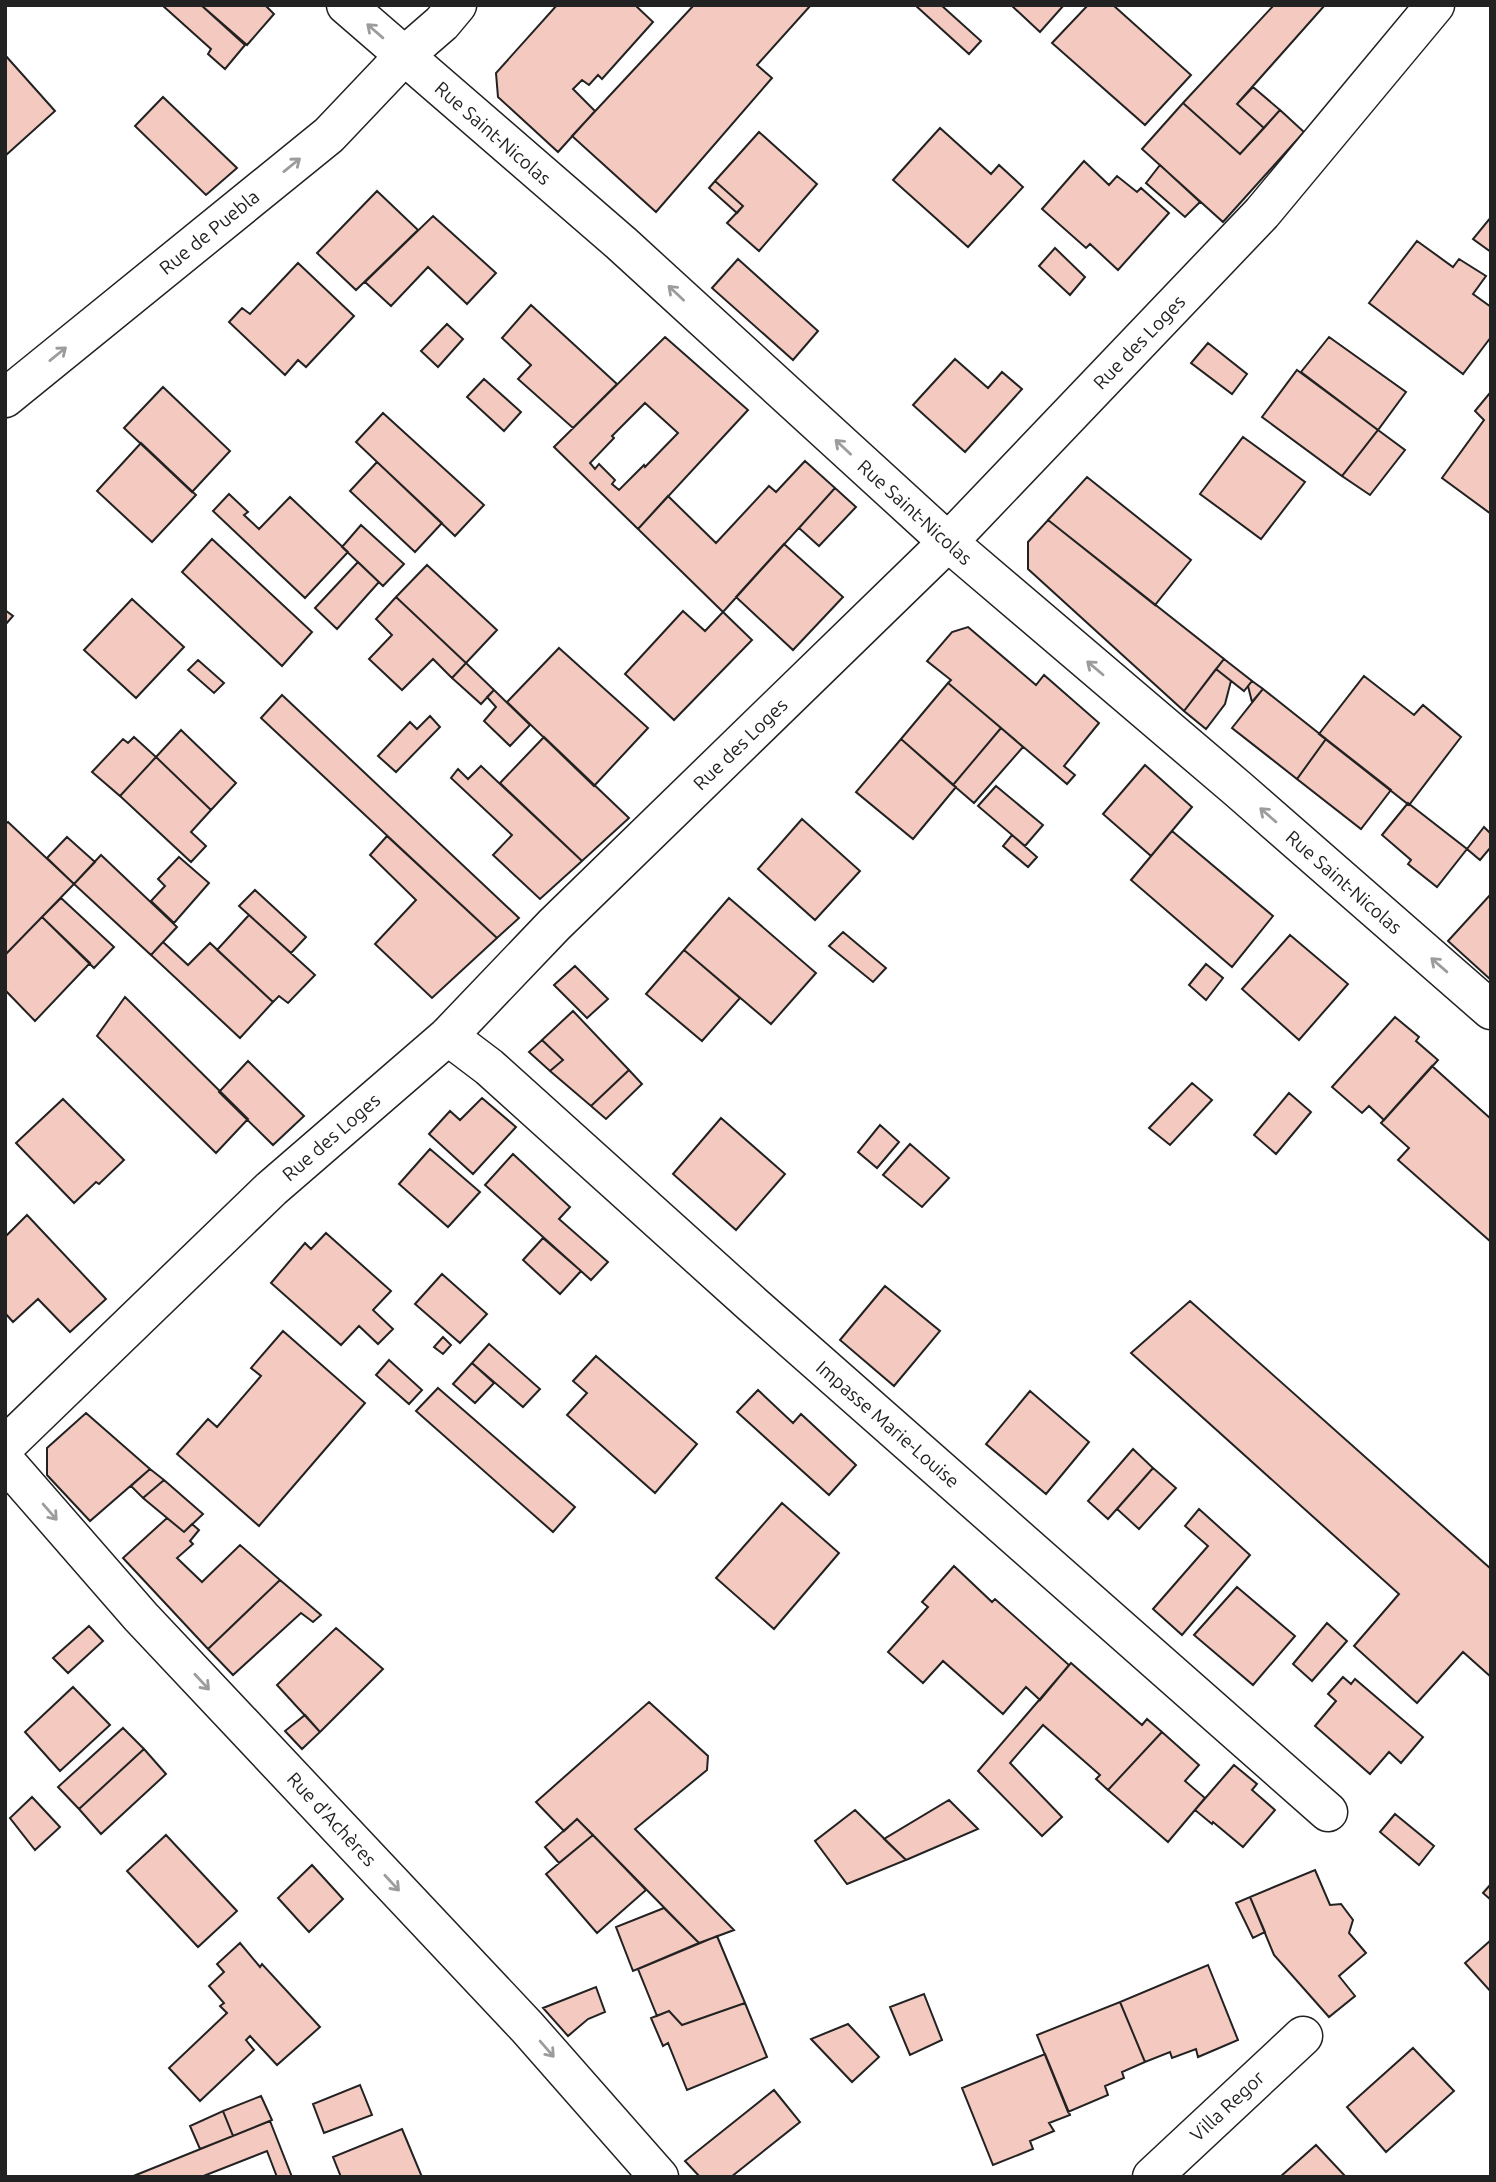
<svg xmlns="http://www.w3.org/2000/svg" width="1496" height="2182" font-family="Ubuntu,sans-serif">
  <rect width="100%" height="100%" fill="#fff"/>
  <path fill="#f3c9c0" stroke="#222" stroke-width="2" fill-rule="evenodd" d="M162,5H201L245,45L225,69L208,54L211,49Z
    M201,5H265L274,14L247,45Z
    M557,5H635L653,22L602,79L598,75L589,85L582,80L573,89L595,111L558,152L498,97L496,73Z
    M694,5H811L757,65L772,78L656,212L572,136Z
    M915,5H941L981,41L969,54Z
    M1011,5H1064L1040,32Z
    M1088,5H1113L1191,75L1145,125L1052,43Z
    M1274,5H1325L1237,104L1264,128L1240,154L1183,103Z
    M5,55L55,111L5,156Z
    M1253,87L1280,110L1264,128L1237,104Z
    M163,97L237,168L206,195L135,126Z
    M1183,103L1240,154L1280,110L1304,132L1223,222L1142,149Z
    M940,128L991,174L999,165L1023,187L968,247L893,180Z
    M759,132L817,184L759,251L727,223L743,206L715,181Z
    M1084,161L1109,185L1117,176L1137,192L1141,188L1169,213L1118,270L1090,244L1086,248L1042,209Z
    M1160,165L1200,202L1185,217L1146,183Z
    M715,181L743,206L737,213L709,188Z
    M377,191L418,230L356,290L317,253Z
    M433,216L496,273L467,304L428,267L391,306L365,282Z
    M1491,217V252L1473,239Z
    M1417,241L1453,267L1459,259L1486,276L1473,294L1491,307V337L1463,374L1369,303Z
    M1055,248L1085,277L1070,295L1039,266Z
    M738,259L818,331L793,360L712,288Z
    M298,263L354,316L306,367L298,360L285,375L229,322L242,308L250,314Z
    M531,305L617,384L573,428L518,379L531,365L502,338Z
    M447,324L463,339L438,367L421,351Z
    M665,337L748,410L638,529L554,447ZM645,403L678,433L645,467L644,465L619,490L612,484L615,480L599,464L595,469L590,463L614,438L612,436Z
    M1329,337L1406,392L1378,430L1301,372Z
    M1208,343L1247,374L1232,394L1191,363Z
    M955,359L988,388L1002,372L1022,389L965,452L913,405Z
    M1297,370L1378,430L1342,476L1262,417Z
    M484,379L521,412L504,431L467,397Z
    M163,387L230,451L192,492L124,428Z
    M1489,394L1491,395V514L1442,478L1484,420L1475,411Z
    M383,413L484,505L455,536L356,442Z
    M1378,430L1405,450L1370,495L1342,476Z
    M1243,437L1305,482L1261,539L1200,494Z
    M141,443L196,495L152,542L97,491Z
    M805,461L835,488L723,612L638,529L668,496L716,543L769,486L776,492Z
    M377,462L442,523L415,552L350,491Z
    M1087,477L1191,560L1155,605L1048,520Z
    M835,488L856,507L819,546L799,528Z
    M229,494L248,512L244,515L259,529L290,497L348,552L305,598L213,511Z
    M1048,520L1224,659L1184,711L1028,569V542Z
    M361,525L404,564L383,586L342,547Z
    M212,539L312,632L282,666L182,572Z
    M784,544L843,597L793,650L736,597Z
    M358,562L379,582L337,629L315,608Z
    M427,565L497,630L466,663L396,597Z
    M396,597L466,663L452,678L433,659L402,690L369,659L392,635L376,619Z
    M132,599L184,647L136,698L84,650Z
    M5,610L13,616L5,625Z
    M683,611L705,631L723,612L752,640L674,720L625,674Z
    M968,627L1036,685L1044,675L1099,723L1064,766L1075,775L1067,784L948,683L951,680L927,661L952,632Z
    M559,648L648,728L594,786L507,702Z
    M1224,659L1252,681L1244,691L1216,669Z
    M198,660L224,683L214,693L188,670Z
    M466,663L494,690L481,704L452,678Z
    M1216,669L1231,681L1225,704L1206,729L1184,711Z
    M1364,676L1414,715L1423,705L1461,737L1409,805L1319,734Z
    M1252,681L1263,689L1252,702L1248,686Z
    M948,683L1001,728L953,785L901,739Z
    M1263,689L1326,739L1297,779L1232,728Z
    M494,690L530,725L510,746L484,721L496,707L487,697Z
    M282,695L519,918L497,938L306,760L261,718Z
    M430,716L440,727L396,772L378,756L410,722L417,729Z
    M1001,728L1023,747L974,803L953,785Z
    M181,730L236,783L211,810L156,757Z
    M134,737L156,757L120,796L92,772L123,739L128,743Z
    M544,737L629,818L582,861L500,783Z
    M901,739L956,787L913,839L856,792Z
    M1326,739L1391,790L1361,829L1297,779Z
    M156,757L211,810L191,832L206,846L191,862L120,796Z
    M1145,765L1192,807L1151,856L1103,814Z
    M481,766L582,861L540,899L493,855L512,835L451,778L458,769L468,779Z
    M996,786L1043,825L1025,846L978,806Z
    M1408,803L1467,849L1437,887L1408,864L1411,860L1382,835Z
    M802,819L860,871L815,920L758,869Z
    M8,822L74,884L5,955V824Z
    M1484,827L1491,834V847L1480,860L1467,849Z
    M1172,831L1273,916L1232,967L1131,880Z
    M1012,835L1037,857L1028,867L1003,846Z
    M387,836L497,938L432,998L375,944L416,900L370,855Z
    M67,837L95,862L74,884L47,858Z
    M101,855L177,927L151,955L74,884Z
    M179,857L209,883L174,923L151,901L165,886L158,879Z
    M255,890L306,937L291,953L239,906Z
    M1490,895H1491V980L1448,941Z
    M61,898L114,947L94,968L42,917Z
    M729,898L816,973L771,1024L684,950Z
    M249,915L315,975L288,1003L279,996L273,1002L217,950Z
    M42,917L90,963L35,1021L5,990V955Z
    M843,932L886,968L873,982L829,946Z
    M1290,935L1348,984L1299,1040L1242,989Z
    M163,942L188,965L210,943L273,1002L240,1038L151,955Z
    M684,950L740,998L702,1041L646,994Z
    M1206,964L1223,978L1206,1000L1189,985Z
    M575,966L608,999L587,1018L554,985Z
    M125,997L248,1119L216,1153L97,1036Z
    M573,1011L629,1070L591,1106L550,1071L563,1060L542,1040Z
    M1395,1017L1419,1037L1416,1041L1438,1060L1384,1120L1369,1106L1362,1113L1332,1087Z
    M542,1040L563,1060L550,1071L529,1052Z
    M248,1061L304,1116L273,1145L219,1092Z
    M1432,1066L1491,1119V1242L1398,1160L1409,1148L1381,1123Z
    M629,1070L642,1084L606,1119L591,1106Z
    M1192,1083L1212,1100L1170,1145L1149,1128Z
    M1289,1093L1311,1112L1276,1154L1254,1135Z
    M482,1098L516,1127L473,1174L429,1134L450,1111L460,1120Z
    M63,1099L124,1160L99,1184L96,1182L74,1203L16,1143Z
    M721,1118L785,1174L736,1230L673,1174Z
    M880,1125L899,1142L877,1168L858,1152Z
    M910,1144L949,1178L922,1207L883,1175Z
    M430,1149L480,1192L448,1227L399,1184Z
    M513,1154L570,1207L559,1219L608,1262L591,1280L485,1185Z
    M27,1215L106,1299L70,1332L38,1299L13,1322L5,1313V1237Z
    M326,1233L391,1291L373,1310L393,1329L378,1344L359,1326L341,1345L271,1283L305,1243L311,1249Z
    M543,1238L581,1271L560,1294L523,1260Z
    M442,1274L487,1314L460,1343L415,1304Z
    M885,1286L940,1331L894,1386L840,1340Z
    M1190,1301L1491,1569V1677L1463,1652L1417,1703L1354,1646L1399,1594L1131,1353Z
    M283,1331L365,1403L259,1526L177,1454L208,1419L217,1427L261,1376L251,1368Z
    M443,1337L451,1345L443,1354L434,1347Z
    M489,1344L540,1389L523,1407L472,1363Z
    M596,1356L697,1444L655,1493L567,1415L587,1393L573,1381Z
    M389,1360L422,1390L409,1404L376,1375Z
    M472,1363L494,1383L475,1403L453,1384Z
    M438,1388L575,1507L553,1532L416,1411Z
    M758,1390L793,1423L801,1414L856,1465L829,1495L737,1412Z
    M1030,1391L1089,1442L1046,1494L986,1444Z
    M86,1413L150,1469L90,1521L47,1475V1448Z
    M1133,1449L1153,1468L1108,1519L1088,1501Z
    M1153,1468L1176,1488L1139,1529L1117,1509Z
    M150,1469L164,1480L143,1498L131,1486Z
    M164,1480L203,1514L184,1532L143,1498Z
    M782,1503L839,1553L774,1629L716,1578Z
    M1199,1509L1250,1555L1182,1635L1153,1609L1208,1546L1185,1526Z
    M167,1518L184,1532L192,1524L199,1530L190,1541L193,1544L177,1558L202,1582L240,1545L280,1580L208,1649L123,1558Z
    M954,1566L992,1602L995,1599L1069,1665L1040,1700L1026,1687L1003,1714L943,1661L923,1683L888,1652L928,1607L922,1602Z
    M280,1580L321,1615L313,1622L301,1613L233,1675L208,1649Z
    M1237,1587L1295,1636L1253,1685L1194,1635Z
    M1327,1623L1347,1641L1312,1681L1293,1664Z
    M89,1626L103,1641L68,1673L53,1658Z
    M336,1628L383,1669L320,1732L277,1685Z
    M1071,1663L1142,1725L1147,1719L1162,1732L1108,1790L1096,1779L1100,1775L1043,1725L1010,1763L1062,1817L1042,1836L978,1771Z
    M1343,1677L1351,1684L1355,1679L1423,1737L1401,1763L1389,1752L1370,1774L1315,1726L1336,1701L1328,1694Z
    M73,1687L110,1725L60,1771L25,1732Z
    M649,1702L708,1756L707,1770L635,1829L734,1930L699,1943L577,1819L564,1831L536,1802Z
    M305,1715L320,1732L302,1749L285,1731Z
    M123,1728L144,1749L79,1809L58,1787Z
    M1162,1732L1199,1765L1185,1781L1205,1798L1168,1842L1108,1790Z
    M144,1749L166,1774L101,1834L79,1809Z
    M1234,1765L1257,1784L1252,1790L1275,1810L1243,1847L1213,1822L1212,1824L1195,1810Z
    M32,1797L60,1827L35,1850L10,1818Z
    M949,1800L978,1829L906,1860L884,1839Z
    M855,1810L906,1860L847,1884L815,1841Z
    M1395,1814L1434,1846L1419,1865L1380,1832Z
    M577,1819L593,1835L559,1863L545,1847Z
    M166,1835L237,1911L198,1947L127,1871Z
    M593,1835L646,1890L597,1933L546,1874Z
    M312,1865L343,1899L309,1932L278,1898Z
    M1315,1870L1330,1905L1341,1904L1353,1920L1349,1933L1366,1953L1339,1976L1355,1996L1329,2017L1274,1955L1250,1897Z
    M1491,1884V1900L1483,1893Z
    M1250,1897L1265,1932L1253,1938L1236,1903Z
    M664,1908L699,1943L633,1971L616,1927Z
    M717,1936L745,2003L682,2025L669,2011L657,2016L638,1969Z
    M1491,1940V1992L1465,1963Z
    M240,1943L260,1967L262,1964L320,2027L277,2065L250,2036L246,2040L254,2050L200,2101L169,2068L227,2013L220,2006L224,2003L209,1986L224,1972L217,1964Z
    M1208,1965L1238,2040L1198,2057L1196,2049L1172,2058L1170,2052L1145,2062L1120,2002Z
    M596,1987L605,2012L588,2019L568,2036L543,2008Z
    M924,1994L942,2040L910,2055L890,2007Z
    M1120,2002L1145,2062L1122,2072L1124,2078L1105,2086L1108,2095L1068,2112L1037,2035Z
    M745,2003L767,2057L687,2090L668,2043L663,2046L651,2018L669,2011L682,2025Z
    M848,2024L879,2057L852,2082L811,2039Z
    M1413,2048L1454,2091L1386,2152L1347,2107Z
    M1045,2054L1070,2115L1049,2123L1054,2131L1030,2141L1033,2149L993,2165L962,2088Z
    M360,2085L372,2115L324,2133L313,2104Z
    M774,2090L800,2122L731,2177H700L685,2161Z
    M261,2096L272,2120L233,2136L223,2111Z
    M223,2111L233,2136L200,2149L190,2126Z
    M270,2121L292,2177H277L267,2151L201,2177H131Z
    M402,2129L422,2177H341L333,2157Z
    M1316,2145L1346,2177H1280Z"/>
  <g fill="none" stroke-linecap="round" stroke-linejoin="round">
    <defs>
      <path id="street" d="M346,5L621,243L948,542L1238,789L1491,1010
        M5,398L329,135L404,56L442,23L457,5
        M448,1036L489,1067L753,1305L1328,1812
        M5,1446L271,1189L448,1036L554,925L948,542L1262,213L1435,5
        M5,1461L141,1617L527,2027L659,2177
        M1152,2177L1303,2036"/>
    </defs>
    <use href="#street" stroke="#222" stroke-width="41"/>
    <use href="#street" stroke="#fff" stroke-width="38"/>
  </g>
  <defs><path id="oneway-shaft" d="M-6 0H5M1.5-3L5.5 0L1.5 3" fill="none" stroke-width="1.6" stroke-linecap="round" stroke-linejoin="round" transform="scale(1.75)"/></defs>
  <g stroke="#9c9c9c">
    <use href="#oneway-shaft" transform="translate(375 31) rotate(-139)"/>
    <use href="#oneway-shaft" transform="translate(292 165) rotate(-39)"/>
    <use href="#oneway-shaft" transform="translate(676 293) rotate(-137)"/>
    <use href="#oneway-shaft" transform="translate(58 354) rotate(-39)"/>
    <use href="#oneway-shaft" transform="translate(843 447) rotate(-137)"/>
    <use href="#oneway-shaft" transform="translate(1095 668) rotate(-140)"/>
    <use href="#oneway-shaft" transform="translate(1268 815) rotate(-139)"/>
    <use href="#oneway-shaft" transform="translate(1439 965) rotate(-139)"/>
    <use href="#oneway-shaft" transform="translate(50 1512) rotate(49)"/>
    <use href="#oneway-shaft" transform="translate(202 1682) rotate(47)"/>
    <use href="#oneway-shaft" transform="translate(392 1883) rotate(47)"/>
    <use href="#oneway-shaft" transform="translate(547 2049) rotate(49)"/>
  </g>
  <g text-anchor="middle" dominant-baseline="central" stroke-width="5" stroke-linejoin="round" paint-order="stroke">
    <g font-size="19" fill="#222" stroke="#fff">
      <text transform="translate(493 133) rotate(41)">Rue Saint-Nicolas</text>
      <text transform="translate(209 232) rotate(-39)">Rue de Puebla</text>
      <text transform="translate(1139 342) rotate(-46)">Rue des Loges</text>
      <text transform="translate(915 512) rotate(42)">Rue Saint-Nicolas</text>
      <text transform="translate(740 744) rotate(-44)">Rue des Loges</text>
      <text transform="translate(1344 882) rotate(41)">Rue Saint-Nicolas</text>
      <text transform="translate(331 1137) rotate(-41)">Rue des Loges</text>
      <text transform="translate(888 1424) rotate(41)">Impasse Marie-Louise</text>
      <text transform="translate(332 1819) rotate(47)">Rue d'Achères</text>
      <text transform="translate(1227 2106) rotate(-43)">Villa Regor</text>
    </g>
  </g>
  <rect width="1496" height="2182" fill="none" stroke="#222222" stroke-width="14"/>
</svg>
